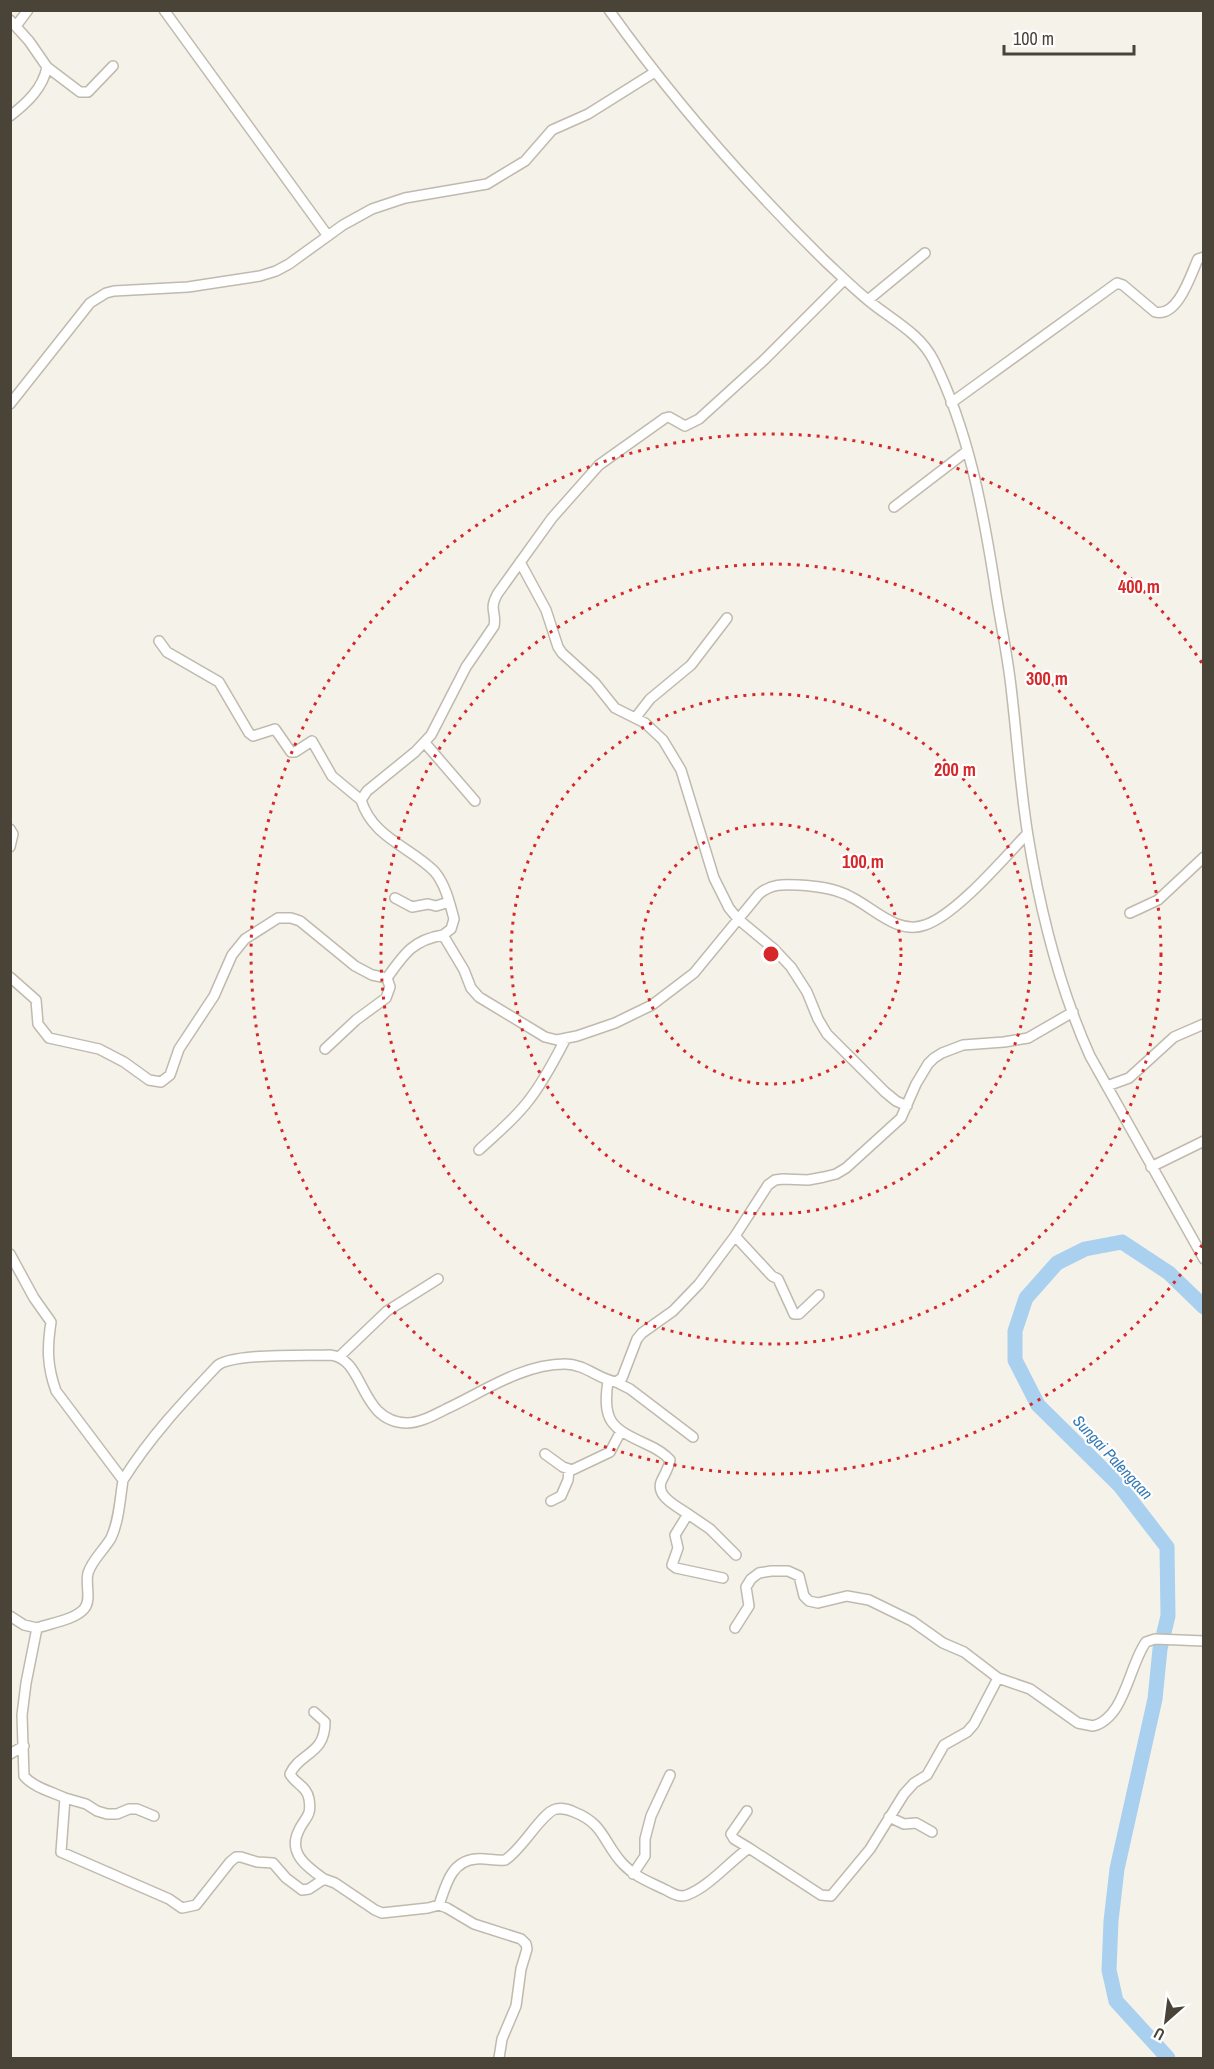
<svg xmlns="http://www.w3.org/2000/svg" width="1214" height="2069" font-family="'Archivo Narrow',sans-serif">
  <rect width="100%" height="100%" fill="#f5f2ea"/>
  <g fill="none" stroke-linecap="round" stroke-linejoin="round">
    <path stroke="#a9d0ef" stroke-width="15" d="M1168,2058L1116,2001L1109,1970L1111,1921L1117,1869L1155,1699L1160,1649L1168,1616L1167,1547L1120,1486L1038,1405L1015,1360V1331L1026,1298L1057,1263L1085,1249L1122,1242L1169,1273L1204,1307"/>
    <defs>
      <path id="minor" d="M164,10L328,236
        M609,10C673,100 746,183 824,260C839,274 853,288 869,301C892,320 920,333 934,361C968,430 982,505 994,580C999,616 1007,651 1011,687C1017,737 1020,787 1028,836C1040,910 1059,987 1090,1056L1204,1259
        M10,20L29,41L47,67C43,88 27,103 10,116
        M16,26L28,10
        M47,67L80,92H88L113,66
        M868,300L925,253
        M951,403L1117,283L1123,285L1155,312C1178,318 1191,274 1198,259L1204,257
        M10,404L90,303L106,293L114,291L188,287L260,276L276,271L289,264L343,225L372,209L405,198L487,184L525,161L552,130L588,114L655,72
        M894,507L967,451
        M520,562L546,610L558,647L562,653L595,683L615,708L645,723L663,740L681,770L714,878L729,908L738,919L774,949L791,967L807,992L818,1019L827,1034L885,1092L896,1101L907,1106
        M159,641L167,652L219,682L249,733L253,736L275,729L291,752H295L312,741L332,776L361,800
        M636,717L650,699L691,665L727,618
        M425,743L475,801
        M10,829L13,834L10,847
        M395,898L412,907L428,904L436,906L449,902
        M1130,913L1158,900L1204,857
        M443,935L451,929L454,919C450,904 445,883 434,871C409,846 373,838 361,800L367,791L415,752L431,735L466,667L494,626C497,612 488,610 498,593L552,518L599,465L665,418L669,417L685,426L699,419L764,360L844,280
        M10,977L36,1000L38,1024L49,1038L99,1049L124,1062L149,1080L161,1082L170,1075L179,1049L214,996L232,955L245,939L278,918H291L300,921L355,966L372,975L387,978C404,954 413,940 443,935L464,970L471,988L479,997L545,1037L557,1040L577,1036L615,1023L652,1005L694,973L759,894C771,884 783,884 798,885C816,886 835,888 851,897C874,908 897,935 925,925C956,915 1004,858 1027,834
        M325,1049L356,1020L386,998L390,987L387,978
        M1107,1086L1129,1078L1174,1037L1204,1024
        M479,1150C496,1134 515,1119 529,1100C544,1081 555,1059 566,1038
        M1151,1167L1204,1141
        M735,1236L772,1276L778,1279L794,1314H799L819,1295
        M10,1254L34,1298L51,1322C47,1348 47,1366 56,1391L123,1480C120,1499 119,1521 111,1538C104,1550 92,1560 88,1573C85,1584 92,1600 84,1609C74,1620 51,1623 37,1628L26,1683L22,1715L24,1776C33,1787 52,1792 65,1798L61,1852L169,1899L182,1908L196,1905L230,1862L236,1857H241L257,1862L273,1863L286,1878L302,1890L309,1889L324,1879L335,1883L375,1910L382,1913L428,1908L439,1905L447,1908L474,1924L521,1939L526,1944L527,1949L521,1969L516,2006L502,2039L499,2058
        M340,1356L387,1311L438,1279
        M608,1381C602,1421 611,1428 646,1444C655,1448 664,1453 670,1460C669,1468 664,1475 661,1482C656,1497 678,1507 688,1514L675,1535L678,1548L672,1565L676,1568L723,1578
        M616,1382L630,1389L693,1437
        M545,1454L563,1467L572,1470L610,1452L621,1431
        M123,1480C150,1437 182,1403 217,1366C231,1353 306,1356 330,1355C366,1358 358,1422 407,1423C420,1423 434,1415 446,1409C483,1392 522,1364 565,1364C585,1364 598,1379 616,1382L622,1378L637,1339L642,1333L673,1311L699,1284L735,1236L768,1185L775,1180L783,1179L808,1180L824,1177L836,1174L846,1168L901,1118L916,1084L928,1064L934,1058L942,1053L963,1045L1004,1042L1028,1038L1073,1012
        M551,1501L561,1496L568,1480L569,1470
        M688,1514L710,1529L736,1555
        M10,1616L24,1625L37,1628
        M735,1628L749,1606L746,1587L751,1579L759,1573L771,1571H788L799,1576L804,1596L809,1601L818,1603L847,1596L869,1600L912,1621L943,1643L964,1652L998,1678
        M314,1712L325,1722C325,1755 300,1752 290,1774C295,1784 307,1786 309,1799C312,1817 305,1817 299,1830C287,1853 307,1867 324,1879
        M10,1754L24,1746
        M65,1798L86,1804L97,1811L107,1814H117L129,1809H137L154,1816
        M747,1811L731,1834L734,1839L749,1848
        M889,1817L904,1824L916,1823L932,1832
        M633,1874L645,1856V1839L651,1816L670,1775
        M439,1905C446,1885 451,1861 476,1859C486,1858 495,1861 505,1860C522,1850 542,1812 556,1809C562,1808 568,1809 574,1812C605,1824 603,1843 623,1864C635,1877 650,1882 666,1890C672,1893 679,1898 687,1895C710,1886 729,1862 749,1848L821,1895L831,1896L870,1849L904,1794L914,1783L927,1775L944,1745L967,1732L974,1724L998,1678L1030,1689L1078,1723L1093,1726C1125,1718 1129,1665 1146,1642L1155,1639L1204,1641"/>
    </defs>
    <use href="#minor" stroke="#c0baad" stroke-width="12"/>
    <use href="#minor" stroke="#fff" stroke-width="9"/>
  </g>
  <g fill="none" stroke="#d62828" stroke-width="3" stroke-dasharray="3 6">
    <circle cx="771" cy="954" r="130"/>
    <circle cx="771" cy="954" r="260"/>
    <circle cx="771" cy="954" r="390"/>
    <path d="M1202 1245A520 520 0 1 1 1202 663"/>
  </g>
  <g text-anchor="middle" dominant-baseline="central" stroke-width="4.5" stroke-linejoin="round" paint-order="stroke">
    <g font-size="16" font-style="italic" fill="#3379b3" stroke="#fff">
      <text transform="translate(1113 1457) rotate(47)">Sungai Palengaan</text>
    </g>
  </g>
  <circle cx="771" cy="954" r="9" fill="#d62828" stroke="#fff" stroke-width="3"/>
  <g font-size="18" text-anchor="middle" font-weight="bold" fill="#d62828" stroke="#fff" stroke-width="4.5" stroke-linejoin="round" paint-order="stroke">
    <text x="1139" y="593">400 m</text>
    <text x="1047" y="685">300 m</text>
    <text x="955" y="776">200 m</text>
    <text x="863" y="868">100 m</text>
  </g>
  <rect width="1214" height="2069" fill="none" stroke="#494338" stroke-width="24"/>
  <g transform="translate(1166 2021) rotate(208)" stroke="#ffffff" stroke-width="4.5" paint-order="stroke">
  <path d="M0-4.5L10 22L0 15L-10 22Z" fill="#494338"/>
  <text y="-9" font-size="16" font-weight="bold" text-anchor="middle" fill="#494338">U</text>
  </g>
  <path d="M1004 45v9h130v-9" fill="none" stroke="#494338" stroke-width="3"/>
  <text x="1013" y="45" font-size="18" fill="#494338" stroke="#ffffff" stroke-width="4.5" paint-order="stroke">100 m</text>
</svg>
